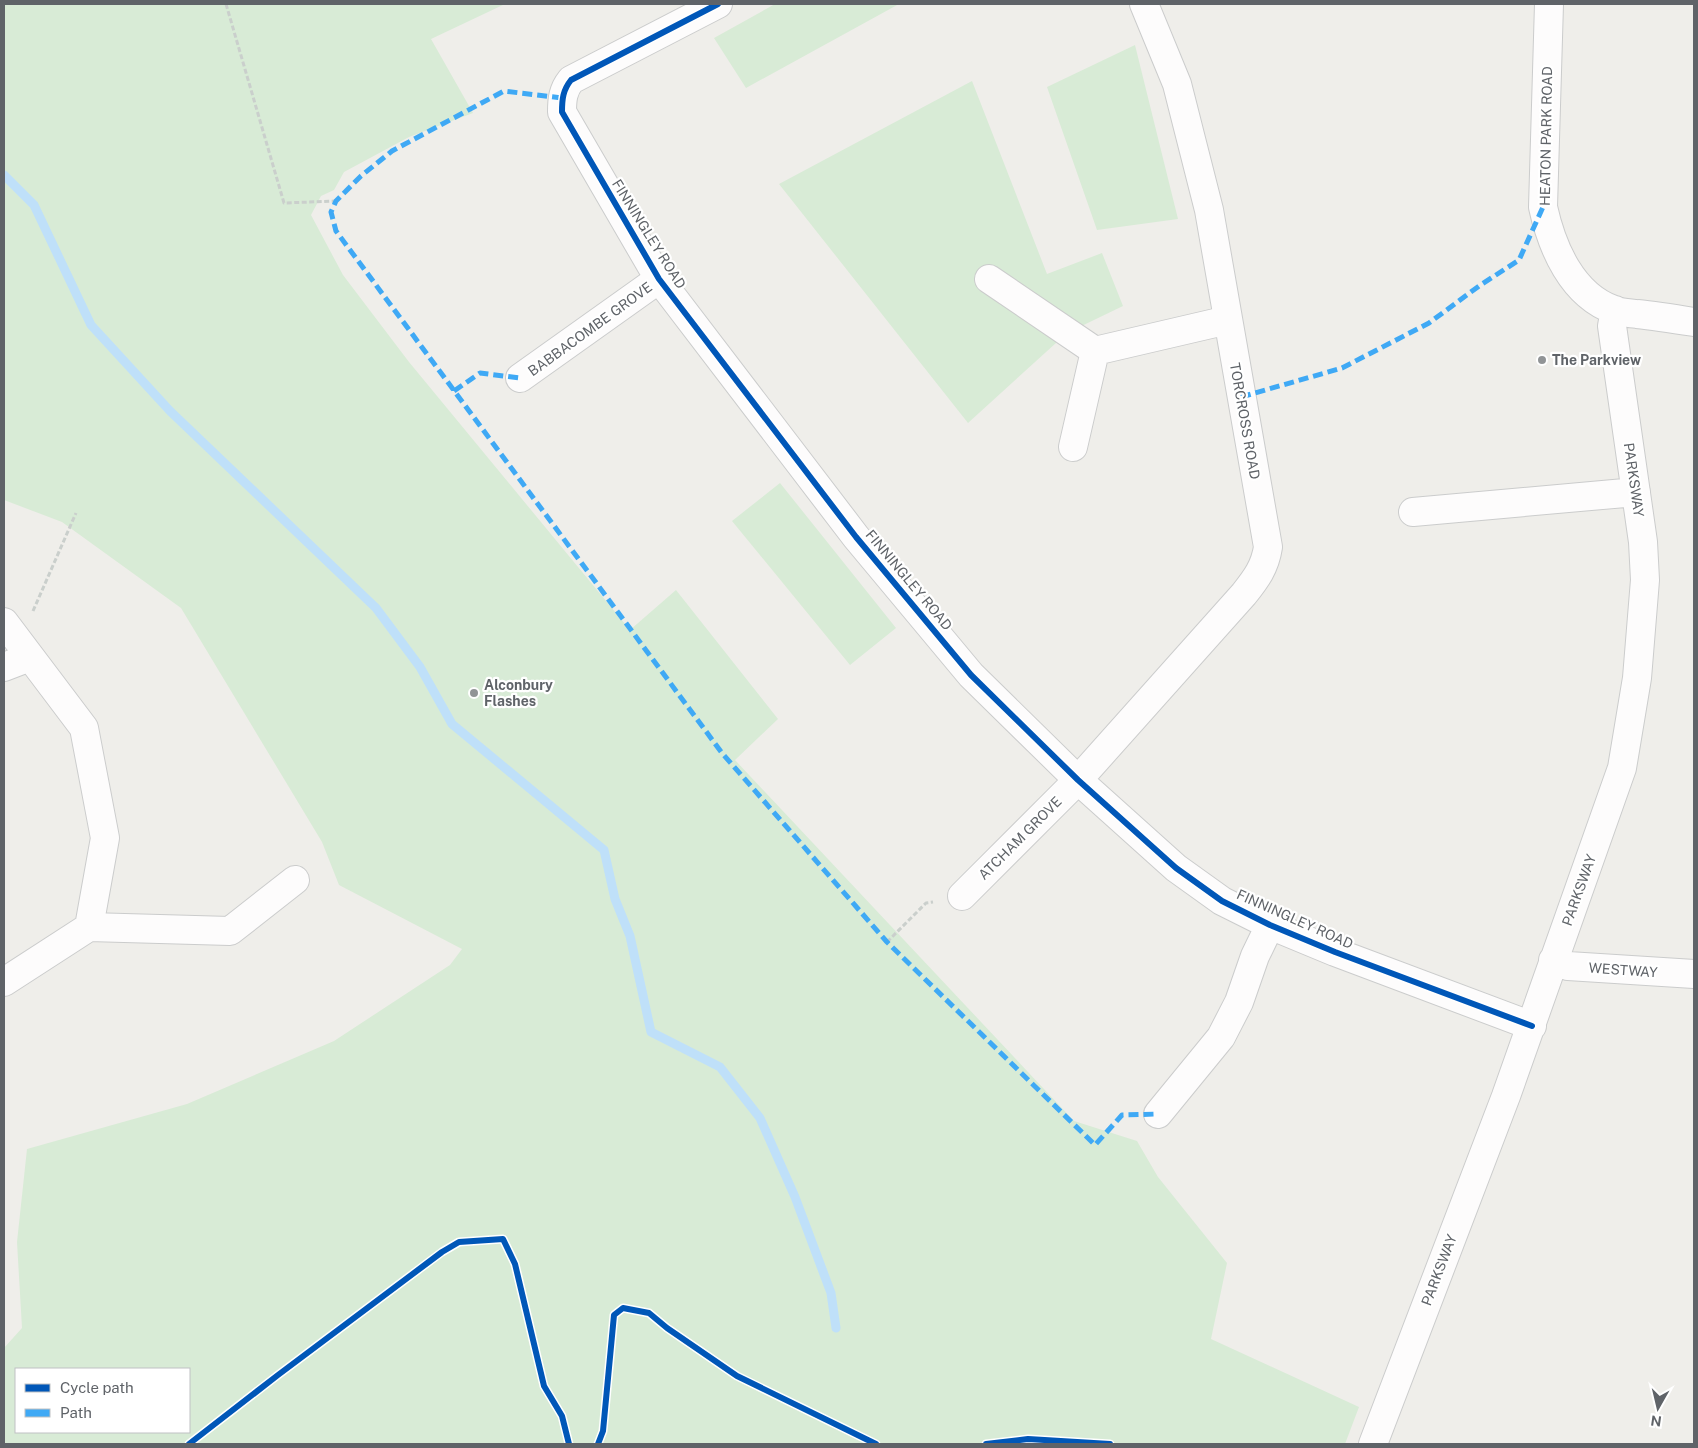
<svg xmlns="http://www.w3.org/2000/svg" width="1698" height="1448" font-family="'Public Sans',sans-serif">
  <rect width="100%" height="100%" fill="#efeeea"/>
  <path fill="#d8ebd6" fill-rule="evenodd" d="M4,4H505L431,39L473,113L409,137L344,172L334,190L321,196L311,215L343,275L409,362L630,630L676,590L778,719L735,760L1074,1121L1137,1141L1158,1177L1227,1263L1211,1339L1359,1407L1345,1444H4V1348L22,1328L17,1242L27,1149L187,1104L334,1041L450,965L462,949L339,885L322,842L181,608L62,522L4,500ZM16,1369H189V1432H16Z
    M775,4H899L746,88L714,38Z
    M1135,45L1178,219L1097,230L1047,87Z
    M972,81L1047,274L1102,253L1123,306L1067,333L968,423L779,184Z
    M780,483L896,628L850,665L732,521Z"/>
  <g fill="none" stroke-linecap="round" stroke-linejoin="round">
    <path stroke="#bfe0f9" stroke-width="9" d="M4,175L34,205L91,325L170,411L376,608L420,667L452,724L604,850L615,899L630,936L651,1032L720,1067L760,1118L795,1197L831,1293L836,1328"/>
    <defs>
      <path id="minor" d="M718,4L571,80C563,90 562,99 562,112L659,279L856,537L971,675L1078,780L1176,868L1222,901L1270,925L1335,952L1532,1026
        M1549,4L1543,207C1552,248 1572,295 1614,310C1621,313 1630,313 1637,314C1656,316 1675,319 1694,322
        M989,279L1095,351
        M520,378L659,279
        M1073,447L1095,351L1228,320
        M1413,512L1636,492
        M4,622L84,728L105,838L89,927L4,982
        M4,667L30,657
        M962,896L1078,780L1244,594C1256,579 1265,567 1268,547L1209,210L1177,84L1144,4
        M89,927L230,931L295,880
        M1553,960L1568,966L1694,974
        M1158,1114L1221,1037L1239,1002L1255,956L1270,925
        M1373,1444L1506,1096L1622,768L1637,678L1645,580L1643,542L1612,326L1615,310"/>
    </defs>
    <use href="#minor" stroke="#cbcccc" stroke-width="30"/>
    <path stroke="#cacfcc" stroke-width="3" stroke-dasharray="5 2.5" stroke-linecap="butt" d="M226,4L284,203L336,201
      M33,611L76,513
      M887,942L926,903L933,902"/>
    <use href="#minor" stroke="#fdfcfc" stroke-width="28"/>
    <path stroke="#3fa9f5" stroke-width="5" stroke-dasharray="10 5" stroke-linecap="butt" d="M562,98L504,91L392,151L361,176L336,201L331,212L336,231L722,753L887,942L1095,1145L1122,1115L1158,1114
      M454,391L480,373L520,378
      M1241,397L1342,368L1429,323L1479,286L1519,260L1543,207"/>
    <defs>
      <path id="cycleway" d="M718,4L571,80C563,90 562,99 562,112L659,279L856,537L971,675L1078,780L1176,868L1222,901L1270,925L1335,952L1532,1026
        M189,1444L278,1375L442,1252L459,1242L503,1239L515,1264L544,1386L562,1416L569,1444
        M598,1444L603,1431L614,1315L623,1308L649,1313L667,1328L737,1376L876,1444
        M986,1444L1028,1439L1110,1444"/>
    </defs>
    <use href="#cycleway" stroke="#fff" stroke-width="9"/>
    <use href="#cycleway" stroke="#0057b8" stroke-width="6"/>
  </g>
  <g fill="#919496" stroke="#fff" stroke-width="2">
    <circle cx="1542" cy="360" r="5"/>
    <circle cx="474" cy="693" r="5"/>
  </g>
  <g text-anchor="middle" dominant-baseline="central" stroke-width="4.5" stroke-linejoin="round" paint-order="stroke">
    <g font-size="14" fill="#5f6368" stroke="#fff">
      <text transform="translate(1546 136) rotate(-89)">HEATON PARK ROAD</text>
      <text transform="translate(649 234) rotate(58)">FINNINGLEY ROAD</text>
      <text transform="translate(590 329) rotate(-36)">BABBACOMBE GROVE</text>
      <text transform="translate(1245 421) rotate(80)">TORCROSS ROAD</text>
      <text transform="translate(1634 480) rotate(82)">PARKSWAY</text>
      <text transform="translate(909 580) rotate(50)">FINNINGLEY ROAD</text>
      <text transform="translate(1020 838) rotate(-45)">ATCHAM GROVE</text>
      <text transform="translate(1579 890) rotate(-70)">PARKSWAY</text>
      <text transform="translate(1295 919) rotate(24)">FINNINGLEY ROAD</text>
      <text transform="translate(1623 970) rotate(4)">WESTWAY</text>
      <text transform="translate(1439 1270) rotate(-69)">PARKSWAY</text>
    </g>
    <g font-size="14" font-weight="bold" fill="#5f6368" stroke="#fff" text-anchor="start">
      <text x="1552" y="360">The Parkview</text>
      <text x="484" y="685">Alconbury<tspan x="484" dy="16">Flashes</tspan></text>
    </g>
  </g>
  <rect width="1698" height="1448" fill="none" stroke="#5f6368" stroke-width="10"/>
  <rect x="15" y="1368" width="175" height="65" fill="#ffffff" stroke="#bfc1c3"/>
  <rect x="25" y="1384" width="25" height="8" fill="#0057b8" stroke="#bfc1c3"/>
  <text x="60" y="1393" font-size="15" fill="#5f6368">Cycle path</text>
  <rect x="25" y="1409" width="25" height="8" fill="#3fa9f5" stroke="#bfc1c3"/>
  <text x="60" y="1418" font-size="15" fill="#5f6368">Path</text>
  <g transform="translate(1658 1408) rotate(188)" stroke="#ffffff" stroke-width="4" paint-order="stroke">
  <path d="M0-4L9 19L0 12L-9 19Z" fill="#5f6368"/>
  <text y="-8" font-size="14" font-weight="bold" text-anchor="middle" fill="#5f6368">N</text>
  </g>
</svg>
